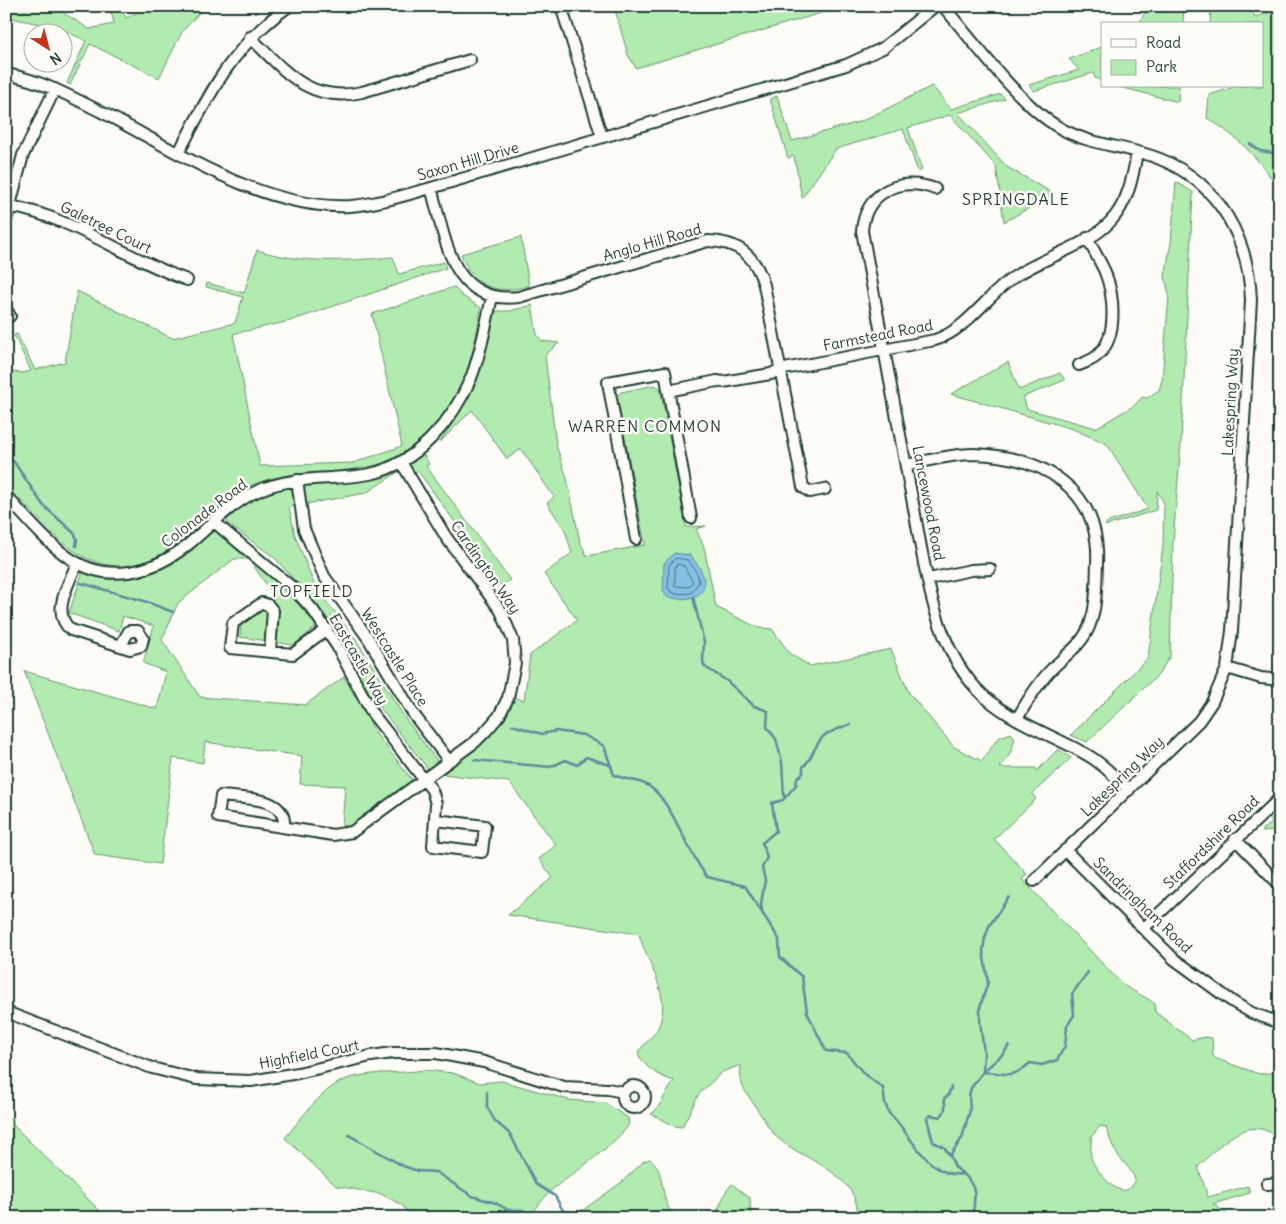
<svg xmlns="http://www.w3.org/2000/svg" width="1286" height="1224" font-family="Delius,sans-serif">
  <rect width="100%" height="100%" fill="#fdfcf7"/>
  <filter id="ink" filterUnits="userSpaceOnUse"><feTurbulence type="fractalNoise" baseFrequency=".02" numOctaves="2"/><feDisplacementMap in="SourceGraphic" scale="10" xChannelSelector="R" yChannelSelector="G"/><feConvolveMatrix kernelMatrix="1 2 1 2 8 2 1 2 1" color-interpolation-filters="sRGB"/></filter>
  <g filter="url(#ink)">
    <path fill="#b1ebb0" stroke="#689472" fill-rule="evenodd" d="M6,6H53L89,29L114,24L110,6H120L126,18L150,6H205L182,32L159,78L90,44L70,85L67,83L86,41L60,28L6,17Z
      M614,6H845L636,68L628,55Z
      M1148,6H1184L1183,24H1139Z
      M1211,6H1251L1255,17L1280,9V191C1261,161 1238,136 1207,118L1209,95L1237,86H1262V24H1210Z
      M1102,47V81L1095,78L1093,73L1034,91L1029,85L1079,70L1069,59Z
      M932,86L951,109L1001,94L1005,99L958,113L1007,167L1054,194L1004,222L996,166L950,115L908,128L922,170L918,172L903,129L836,149L802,198L794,156L788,158L770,99L777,96L792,141L862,121Z
      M1116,86H1179L1178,102Z
      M1176,182L1193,192L1181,442L1173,542L1170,656L1159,674L1087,742L1071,735L1148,658L1163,546L1164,503L1157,491L1156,510L1106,526V523L1148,509L1107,444L1073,429L951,394L1008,362L1019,390L1060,373L1065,380L1023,397L1027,409L1096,428L1135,405L1142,397L1147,398L1159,390L1162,380L1169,295L1165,276L1171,243Z
      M521,237L529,286C494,295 473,287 461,254Z
      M257,250C302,264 347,261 393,257L399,274L444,262L446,268L290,321L233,334L260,466L353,463L402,446L372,314L454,287L461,295L481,308C477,331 473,356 465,378C452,412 417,450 383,463C370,468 352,469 338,471C310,474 278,473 252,485C208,507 169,571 115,566C64,561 43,516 6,488V371L22,373L31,371L14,335L17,334L35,370L65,362L77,291L172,338L235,323L243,297L206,287L207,283L244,293Z
      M532,305L537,335L542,341L559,343L545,355L556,445L567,478L580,542L587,556L645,545L617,396L621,392L655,385L660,388L686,527L706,526L696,529L704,547L716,607L759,628L772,629L790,654L810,666L891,649L909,693L954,747L982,761L998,738L1011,733L1015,738C1012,749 1009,759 1000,767L1002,768H1036L1037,771L1058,749L1071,758L1032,794L1036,799L994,839L1027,874L1022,879L1121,983C1132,992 1144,995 1155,1004V1012L1192,1040L1205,1037L1212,1038L1213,1056L1217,1059L1259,1074L1280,1072V1133C1271,1136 1269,1130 1261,1129C1237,1124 1213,1152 1198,1167L1208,1197L1248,1186L1250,1193L1213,1204L1233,1218H857C862,1175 806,1161 780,1140C770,1132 763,1117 755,1106C744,1089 739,1086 741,1065L722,1072L699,1094L682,1127L675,1126L651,1114L657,1109L674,1081C662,1078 640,1065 638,1052C644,1044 653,1037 658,1028C673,997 647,963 639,934L508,915L553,878L539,859L556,845L509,782L443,774L485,741L499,725L514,697L524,700L530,655L577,620L544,574L572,553L565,530L547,503L554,497L521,449L507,459L472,410L440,442L456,417L480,365L495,311H510ZM1100,1126L1106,1127C1109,1138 1113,1148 1119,1157C1125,1164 1132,1170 1135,1180C1125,1207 1098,1174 1092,1160C1089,1153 1092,1145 1091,1137Z
      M423,454L429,464L426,466L510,580L501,586L418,471L414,472L408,465Z
      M398,472L366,493L289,507L295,535L315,587L355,638L405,718L438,762L428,769L373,699L327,618L275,558L227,523L228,516L249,501L283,488L372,480Z
      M215,531C254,556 287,591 317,626L294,645L240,637L241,622L274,596L249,559H234L178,603L162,640L200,697L305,705L344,677L377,735L413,781L352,826H342L345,786L300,784L302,756L205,742L203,763L173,758L160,864L95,855L24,671L157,709L166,672L143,663L154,626L123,616L119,631L69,613L83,571C118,585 148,580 178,558C191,549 201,538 215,531Z
      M1271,816L1280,819V831L1262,832V829L1273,823L1268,818Z
      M424,1070L453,1073L480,1083L502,1081L569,1100L605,1103L628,1118L629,1124C622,1139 569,1177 554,1188C545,1195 536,1209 529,1218H412L402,1205L381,1194L336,1186L285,1138C301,1119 325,1084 350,1078C374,1071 400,1074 424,1070Z
      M6,1117L11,1119L14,1126L102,1213L109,1218H6Z
      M650,1159C669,1172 656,1208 680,1218H545L563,1210L579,1213L622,1182L644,1161Z
      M732,1184L750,1198L751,1218H699L717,1212L726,1191Z"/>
    <path fill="#86c1e5" stroke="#5d8c9e" d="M674,553L690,555C696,562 703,571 704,580C707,600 680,601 667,597L663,590L664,563Z"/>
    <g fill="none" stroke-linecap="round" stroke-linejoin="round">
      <path stroke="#48727b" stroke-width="1" d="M676,558L688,560L697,573L699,582L691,593L675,594L668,589L669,566Z
        M678,564L684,566L693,582L688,587L675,586V568Z"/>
      <path stroke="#5d8c9e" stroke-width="2.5" d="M1250,144L1260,151L1280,154
        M6,455L14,462L43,505L74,533L77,539L76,546
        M81,583L144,601L173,612
        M693,597L704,642L703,662L705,667L727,681L754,706L768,711L767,727L776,739L782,762L784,797
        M512,725L542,734L556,731L584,735L604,746L614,775C627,781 642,779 654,790C674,808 688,853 707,877L745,886L779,939L780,957L802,977L807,1012L826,1051L847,1053L864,1074L883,1088L885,1103L889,1113C911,1133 928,1180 964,1174C980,1192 973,1197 973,1218
        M474,760L550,767L566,760L577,765L586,757L610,765
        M762,911L761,904L765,880L762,868L767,857L762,843L776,831L772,803L783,800L796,785L797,778L803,773V767C813,758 814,744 825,735C827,733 846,726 850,724
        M984,1071L1004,1053L1009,1045
        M983,1072C1007,1072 1010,1081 1030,1063L1042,1065L1057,1060L1065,1046L1067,1026L1074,1015L1072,994L1088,972
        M487,1092V1107L495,1121L510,1134L536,1184L555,1196L567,1218
        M349,1135L403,1166L418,1171L436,1172L472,1196L496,1203L508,1210H523L533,1218
        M950,1156L944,1147L933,1142L927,1118L930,1115L940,1117C946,1112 946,1105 944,1098L948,1096L951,1087
        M963,1174L955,1167L950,1156L962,1138L970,1110L969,1096L971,1088L983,1072L984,1053L980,1021V1007L988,982L983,951L985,938L989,926L1009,897"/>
      <defs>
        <path id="minor" d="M561,6L602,137
          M943,6C974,42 1016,100 1055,125C1087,146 1125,145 1160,159C1219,183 1249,239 1251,300L1232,631L1227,668L1212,702L1199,721L1034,881
          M250,37C285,71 309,104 362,92L470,60
          M6,74C44,81 78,100 111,117C183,155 266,210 350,206C378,204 405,195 431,188L846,65L883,48L935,6
          M179,152C210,93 232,46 289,6
          M431,188C446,238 450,305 519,297L708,241C739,242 755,255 764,285L803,487L810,492L825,489
          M935,189C900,176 865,192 862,231C878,315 893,399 909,483C923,549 929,638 976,688C1004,719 1046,732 1082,752C1100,761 1114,776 1129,790
          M9,206C75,218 125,258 187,280
          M6,221L23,155L55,89
          M6,309L10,316
          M1079,365C1086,362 1094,360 1099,354C1118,336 1114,295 1105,272C1100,261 1093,249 1087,238
          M668,391L717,381L723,382L771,374L779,370L935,340C968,329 986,296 1014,277C1043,257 1086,247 1110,222C1128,203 1133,177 1137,152
          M906,465C928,461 951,454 973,454C1042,456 1101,488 1097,564C1096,585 1097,607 1089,627C1081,647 1062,657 1049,672C1036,686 1026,703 1017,719
          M297,480L304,529L324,576L368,638L414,715L449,761
          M6,496C25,516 43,539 65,555C106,586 154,573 190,543C212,524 235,500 262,489C297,475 334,481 370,474C417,464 453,420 471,378C481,353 486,324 492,297
          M214,522L293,588L313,610L337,646L372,713L432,790L436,804L433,846L482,852L485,826L436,820
          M636,539L608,382L665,372L691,518
          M77,563C69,584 50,613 71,630L130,649L141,646L143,638L138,631H129L121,645
          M929,579L971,570L990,569
          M270,651L273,611L268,605L262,603L233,623L230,648L293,654L327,629
          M1227,668L1261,678L1280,680
          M284,827C287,795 243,799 221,796L218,817L333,835L352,832L475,742L486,731L499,716L508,698L515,663L513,640L501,611L446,537L401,462
          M1235,839L1280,885
          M1065,850L1174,959L1233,1002L1252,1013L1280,1023
          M1143,929L1280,798
          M6,1012L152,1068L196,1079L251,1081L298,1073L371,1056L393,1053H436L484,1062L564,1087L608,1089L623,1092
          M623 1097a11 11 0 1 1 22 0a11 11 0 1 1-22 0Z
          M1267,1184L1280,1183"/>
      </defs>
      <use href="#minor" stroke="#1f3d34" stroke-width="14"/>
      <use href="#minor" stroke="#fdfcf7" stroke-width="10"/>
    </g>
  </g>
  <g text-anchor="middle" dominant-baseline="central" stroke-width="5" stroke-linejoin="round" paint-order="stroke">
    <g font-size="15" fill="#1f3d34" stroke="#fdfcf7">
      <text transform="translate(468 161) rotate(-16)">Saxon Hill Drive</text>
      <text transform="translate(106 227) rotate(26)">Galetree Court</text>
      <text transform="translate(652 242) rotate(-16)">Anglo Hill Road</text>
      <text transform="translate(878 335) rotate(-11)">Farmstead Road</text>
      <text transform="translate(1230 402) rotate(-87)">Lakespring Way</text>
      <text transform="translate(929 503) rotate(79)">Lancewood Road</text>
      <text transform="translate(204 513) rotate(-37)">Colonade Road</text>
      <text transform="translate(486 567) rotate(55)">Cardington Way</text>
      <text transform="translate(395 657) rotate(58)">Westcastle Place</text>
      <text transform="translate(359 659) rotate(60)">Eastcastle Way</text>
      <text transform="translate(1122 776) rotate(-44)">Lakespring Way</text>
      <text transform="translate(1211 842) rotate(-44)">Staffordshire Road</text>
      <text transform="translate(1143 905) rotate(44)">Sandringham Road</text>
      <text transform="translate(309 1054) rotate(-11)">Highfield Court</text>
    </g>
    <g font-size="16" letter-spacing="1" fill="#1f3d34" stroke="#fdfcf7">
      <text x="1016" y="199">SPRINGDALE</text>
      <text x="645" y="426">WARREN COMMON</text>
      <text x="312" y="591">TOPFIELD</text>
    </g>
  </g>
  <rect width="1286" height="1224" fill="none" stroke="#fdfcf7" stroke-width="25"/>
  <rect x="12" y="12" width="1261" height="1199" fill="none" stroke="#1f3d34" stroke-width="2" filter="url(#ink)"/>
  <rect x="1101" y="22" width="162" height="65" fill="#fdfcf7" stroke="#a4b0a9"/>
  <rect x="1111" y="39" width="25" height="8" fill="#fdfcf7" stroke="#a4b0a9"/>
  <text x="1146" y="48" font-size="15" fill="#1f3d34">Road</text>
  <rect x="1111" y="60" width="25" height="15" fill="#b1ebb0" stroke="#a4b0a9"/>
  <text x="1146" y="72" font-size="15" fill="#1f3d34">Park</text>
  <g transform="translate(48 48) rotate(144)"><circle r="24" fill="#fdfcf7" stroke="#a4b0a9"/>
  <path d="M0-4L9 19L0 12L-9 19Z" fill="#c8321e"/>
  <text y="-8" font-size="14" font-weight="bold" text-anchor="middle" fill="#1f3d34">N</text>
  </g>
</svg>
